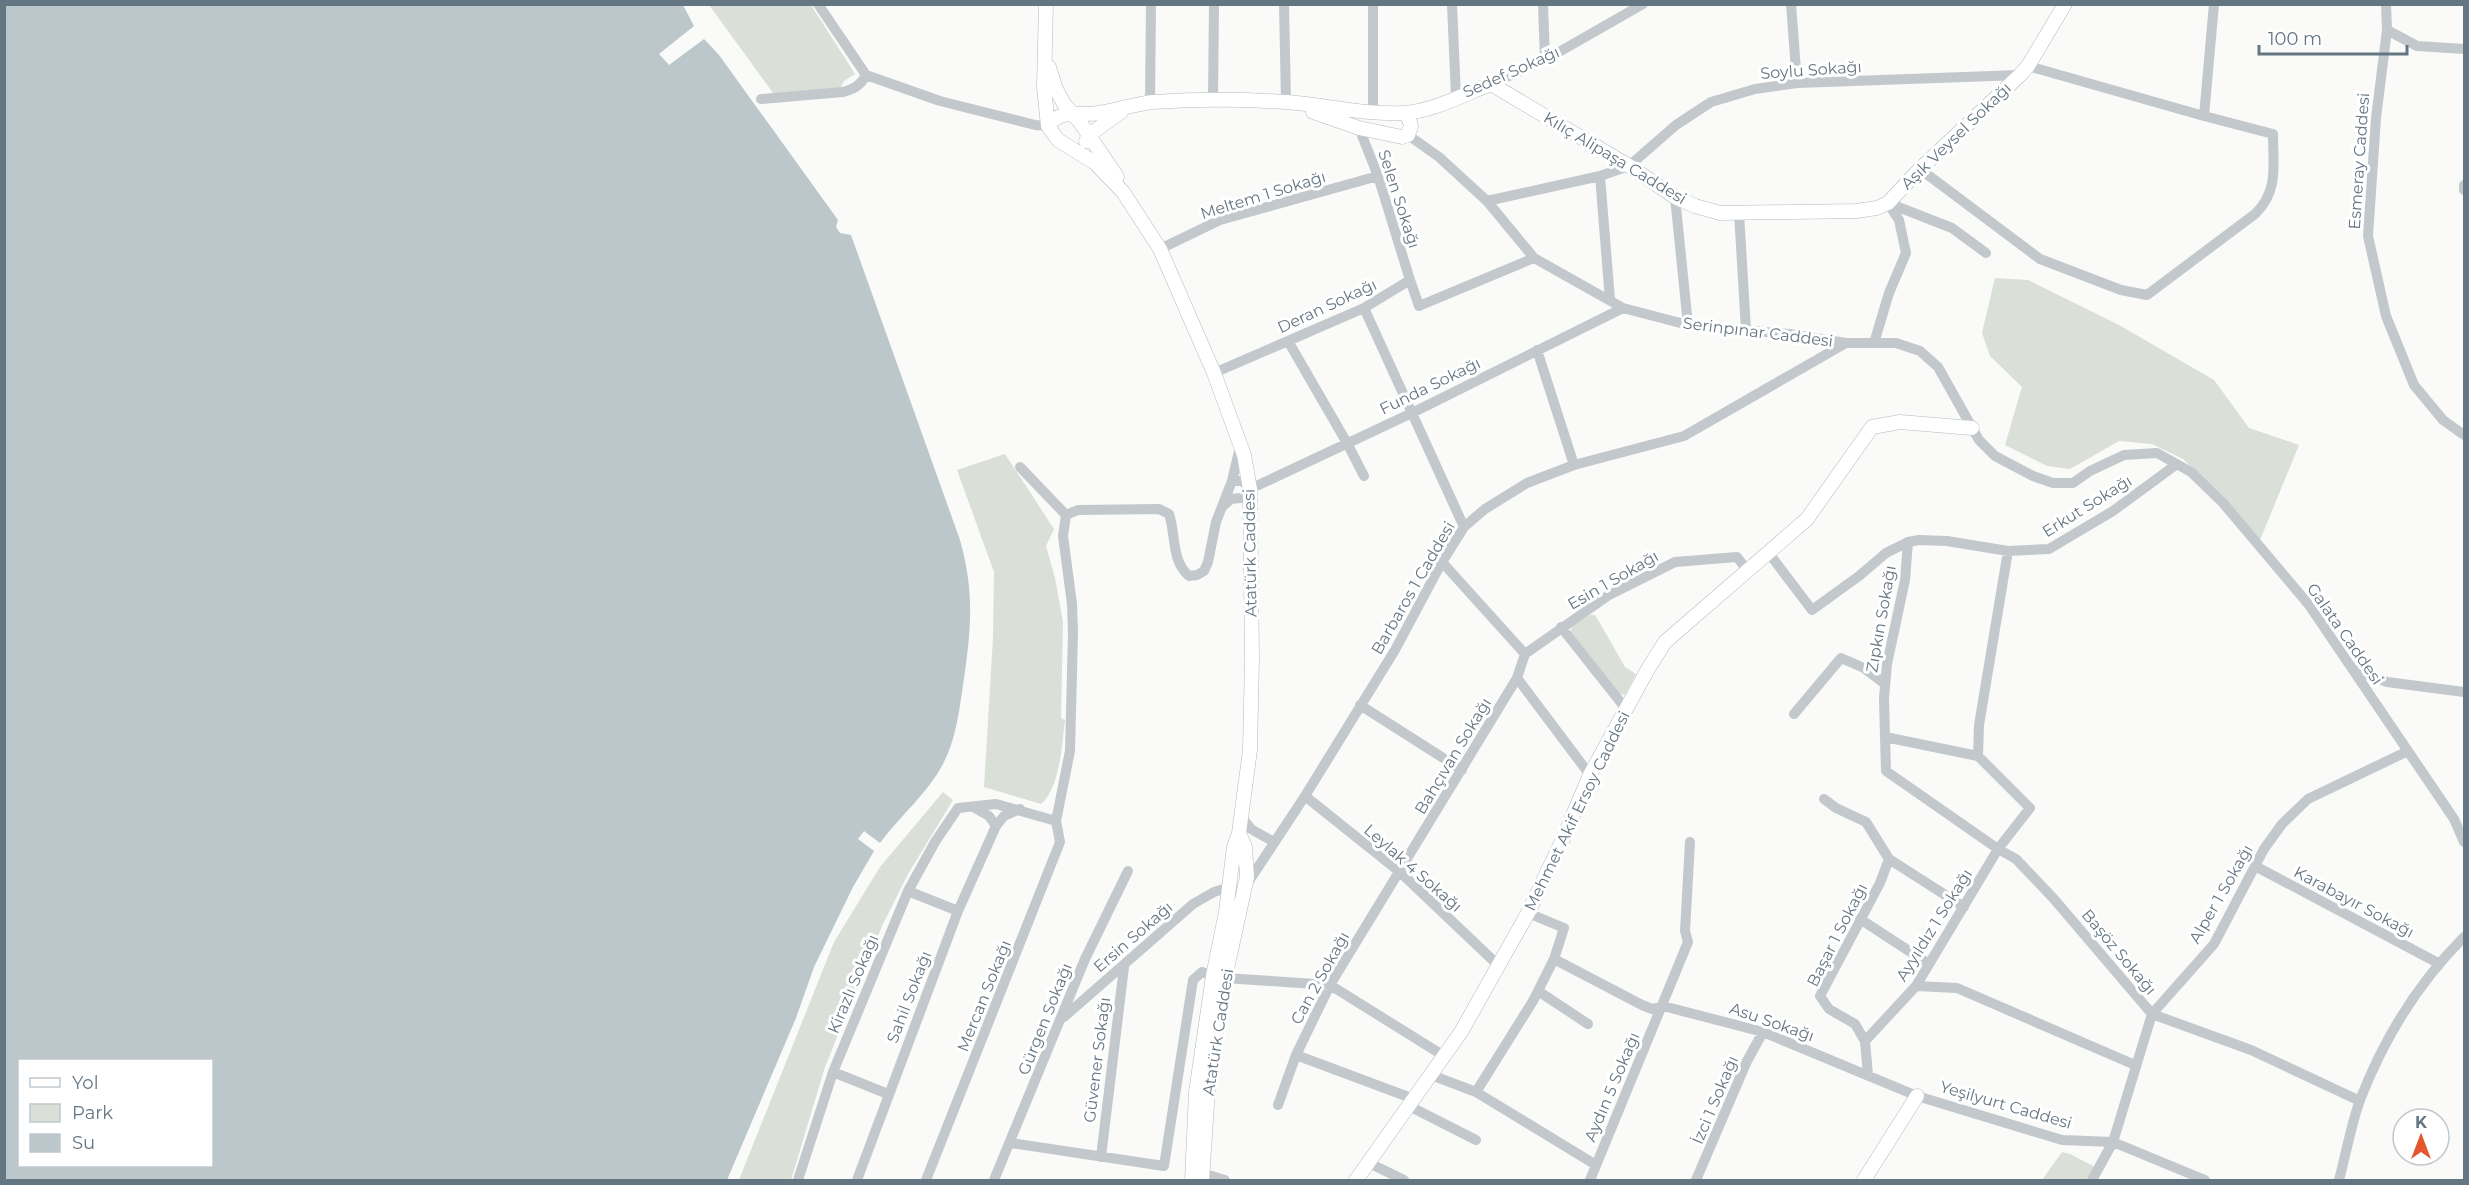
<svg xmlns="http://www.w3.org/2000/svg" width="2469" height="1185" font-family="Montserrat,sans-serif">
  <rect width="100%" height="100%" fill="#fafaf8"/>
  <path fill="#dadfd7" d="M709,5H811L855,74L844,81L838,93L776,97Z
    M1995,278L2028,280L2119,325L2214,380L2249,428L2299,445L2260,540L2219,494L2183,459L2152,444L2119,441L2070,469L2047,466L2005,445L2022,387L1990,356L1982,333Z
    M1005,454L1054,529L1046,546L1055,578L1063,622L1061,718L1065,720C1062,744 1060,788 1041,804L984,787L993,638L994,572L957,470Z
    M1590,615H1595L1597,618L1625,667L1636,674L1625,695L1619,693L1571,632L1572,626Z
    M943,792L953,800L908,874L882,926L825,1067L791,1180H739L834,942L880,867Z
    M2062,1152L2070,1154L2095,1167L2086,1180H2042Z"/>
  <path fill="#bbc7cb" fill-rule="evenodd" d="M5,4L683,5L694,26L659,54L669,65L704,39L719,55L838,220L836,227L840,233L851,235L960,540C975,593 971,631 963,685C959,712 956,739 943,764C927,794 900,816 880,843L864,831L858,839L874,851L853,887L814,967L796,1018L727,1180H5ZM20,1060H212V1166H20Z"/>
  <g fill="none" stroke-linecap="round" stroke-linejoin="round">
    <defs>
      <path id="secondary" d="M1046,4L1044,87L1048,126L1058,140L1095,163L1123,192L1160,249L1214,373L1244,455L1250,489L1252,658L1250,750L1239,833L1234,847L1226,912L1213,976L1196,1092L1192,1180
        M1049,67L1056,89L1064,104L1080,122L1117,177
        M1313,112L1359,128L1402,137L1408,135L1411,126L1407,113
        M1048,126C1061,108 1080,116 1099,113C1117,110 1135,104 1153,102C1196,99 1242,99 1286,102C1325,105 1364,115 1404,113C1431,112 1465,94 1491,84L1629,166L1675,197L1695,206L1720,213L1856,211L1877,208L1888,203L1920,169L2020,75L2028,66L2065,4
        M1086,141L1089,135L1121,112
        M1202,1180L1209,1073L1225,978L1247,877L1245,847L1239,833
        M1356,1180L1461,1032L1528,913L1563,839L1590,775L1648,669L1665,642L1807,519L1872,427L1900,422L1972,428
        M1864,1180L1917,1096"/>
    </defs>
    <use href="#secondary" stroke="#b3babf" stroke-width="15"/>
    <path stroke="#c3c8cc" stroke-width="10" d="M818,4L866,75
      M1284,4L1286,102
      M1452,4L1456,97
      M1543,4L1545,60
      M1791,4L1797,83
      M2386,4L2387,30L2376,118L2368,236L2386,316L2414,385L2443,420L2464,435
      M2387,30L2417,46L2464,49
      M2028,66L2204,116
      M866,75L940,101L1035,125L1048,126
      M1491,84L1545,60L1643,4
      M761,99L843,92C854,89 861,85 866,75
      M1213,100L1214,4
      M1150,102L1151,4
      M1373,113V4
      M1359,128L1378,176L1410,280
      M1408,135L1439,157L1487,201L1534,258L1623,308L1688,325L1789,334L1846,343H1896L1920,351L1938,367L1979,440L1995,456L2033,476L2053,483H2073L2090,471L2124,455L2157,453L2191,472L2223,503L2309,605L2454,819L2464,842
      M1920,169L2040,259L2121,290L2147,295L2255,214C2279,191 2273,165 2273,134L2204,116L2214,4
      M1600,176L1610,300
      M2464,185V190
      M1675,197L1688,325
      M1487,201L1600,176L1629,166L1676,125L1711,102L1755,89L1797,83L2020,75
      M1888,203L1952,228L1986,253
      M1739,213L1746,330
      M1160,249L1220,220L1378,176
      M1364,308L1464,527
      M1288,341L1347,443L1364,476
      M1874,343L1889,293L1906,253L1899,220L1888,203
      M1537,350L1574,465
      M1214,373L1364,308L1410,280L1419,306L1534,258
      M1020,467L1066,515
      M1232,481H1242L1250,489L1412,413L1623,308
      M1222,507L1231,499L1250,497
      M1066,515L1078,510L1159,509L1169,514C1176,534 1171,561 1189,576L1197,575L1204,571L1208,562L1216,522L1232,481L1240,447
      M1768,552L1812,610L1859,576L1886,553L1908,542L1919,540L1947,541L2008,551L2049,549L2113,511L2177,464
      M1442,562L1525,654
      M1561,627L1626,709
      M1525,654L1609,595L1675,562L1737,557L1747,570
      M2352,669L2387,682L2464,692
      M1517,678L1590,775
      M1360,705L1462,770
      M1794,714L1841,658L1864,668L1885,684
      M1885,737L1884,698L1887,664L1905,580L1908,542
      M1978,756L1979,725L2008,551
      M1305,796L1400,872L1499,966
      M1824,799L1836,808L1866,822L1889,859L1964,907
      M975,808L989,816L996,826
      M1241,816L1251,829L1274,842
      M2255,866L2438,963
      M1247,884L1305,796L1395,650L1442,562L1464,527L1485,509L1527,483L1574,465L1684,436L1846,343
      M908,891L958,911
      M1860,919L1929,964
      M1554,959L1642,1005L1652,1009L1663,1006
      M1225,978L1330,985L1444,1056
      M1916,986L1957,988L2135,1065
      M1538,991L1588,1024
      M1663,1006L1763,1032L1917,1096L2062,1140L2113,1142L2205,1180
      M1064,1017L1193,904L1214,892L1230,887
      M1865,1041L1855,1024L1829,1009L1820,996L1880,883L1889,859
      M1296,1055L1414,1099
      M833,1072L888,1094
      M1431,1075L1476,1092L1533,1001L1554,959L1564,928L1528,913
      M1868,1075L1865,1041L1916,986L1998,849L2030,808L1978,756L1885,737L1886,771L1998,849L2016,859L2054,899L2152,1014L2251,1050L2360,1101
      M1476,1092L1596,1165
      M1278,1105L1296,1055L1330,985L1517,678L1525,654
      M1409,1106L1476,1140
      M1011,1143L1164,1166L1193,980L1202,972L1213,976
      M1101,1157L1124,967
      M1369,1163L1404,1180
      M1202,1173L1225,1180
      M798,1180L833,1072L908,891L935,842L958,808L996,804L1056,821
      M857,1180L958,911L996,826L1004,816L1020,809
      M926,1180L1060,842L1056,821L1070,751L1073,633L1072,604L1063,536L1066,515
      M994,1180L1085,959L1128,871
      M1590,1180L1688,942L1685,931L1690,842
      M1696,1180L1747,1061L1763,1032
      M2092,1180L2113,1142L2152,1014L2214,944L2264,849L2282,824L2308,799L2408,751
      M2339,1180C2346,1154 2351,1125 2360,1100C2384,1038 2418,983 2464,937"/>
    <use href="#secondary" stroke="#fff" stroke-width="14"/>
  </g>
  <g text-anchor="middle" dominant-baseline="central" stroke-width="6" stroke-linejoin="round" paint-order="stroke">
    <g font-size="16" fill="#657683" stroke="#fff">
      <text transform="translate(1811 70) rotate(-4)">Soylu Sokağı</text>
      <text transform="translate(1511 72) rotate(-24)">Sedef Sokağı</text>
      <text transform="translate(1956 136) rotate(-44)">Aşık Veysel Sokağı</text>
      <text transform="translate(1615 158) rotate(31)">Kılıç Alipaşa Caddesi</text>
      <text transform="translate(2359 161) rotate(-86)">Esmeray Caddesi</text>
      <text transform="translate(1263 195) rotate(-17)">Meltem 1 Sokağı</text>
      <text transform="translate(1399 199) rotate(72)">Selen Sokağı</text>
      <text transform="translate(1327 306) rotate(-25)">Deran Sokağı</text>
      <text transform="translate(1758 332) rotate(7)">Serinpınar Caddesi</text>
      <text transform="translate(1430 386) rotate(-26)">Funda Sokağı</text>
      <text transform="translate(2087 506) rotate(-32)">Erkut Sokağı</text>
      <text transform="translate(1250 553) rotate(-91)">Atatürk Caddesi</text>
      <text transform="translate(1613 580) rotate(-30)">Esin 1 Sokağı</text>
      <text transform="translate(1413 588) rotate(-60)">Barbaros 1 Caddesi</text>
      <text transform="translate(1881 619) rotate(-80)">Zıpkın Sokağı</text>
      <text transform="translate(2345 634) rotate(55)">Galata Caddesi</text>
      <text transform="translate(1453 756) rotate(-59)">Bahçıvan Sokağı</text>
      <text transform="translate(1577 811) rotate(-64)">Mehmet Akif Ersoy Caddesi</text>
      <text transform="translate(1413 868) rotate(41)">Leylak 4 Sokağı</text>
      <text transform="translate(2221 894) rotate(-60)">Alper 1 Sokağı</text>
      <text transform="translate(2354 902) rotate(28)">Karabayır Sokağı</text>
      <text transform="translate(1934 925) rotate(-58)">Ayyıldız 1 Sokağı</text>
      <text transform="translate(1837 935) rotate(-63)">Başar 1 Sokağı</text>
      <text transform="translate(1133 937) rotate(-41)">Ersin Sokağı</text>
      <text transform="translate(2119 952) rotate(50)">Başöz Sokağı</text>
      <text transform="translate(1320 978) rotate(-61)">Can 2 Sokağı</text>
      <text transform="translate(853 984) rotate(-67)">Kirazlı Sokağı</text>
      <text transform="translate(984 996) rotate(-68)">Mercan Sokağı</text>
      <text transform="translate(909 997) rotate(-69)">Sahil Sokağı</text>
      <text transform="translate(1045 1019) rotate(-68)">Gürgen Sokağı</text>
      <text transform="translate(1772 1022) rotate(19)">Asu Sokağı</text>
      <text transform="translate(1218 1032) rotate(-81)">Atatürk Caddesi</text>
      <text transform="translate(1097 1060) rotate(-83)">Güvener Sokağı</text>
      <text transform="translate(1612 1087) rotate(-67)">Aydın 5 Sokağı</text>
      <text transform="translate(1715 1100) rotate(-67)">İzci 1 Sokağı</text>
      <text transform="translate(2006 1105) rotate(16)">Yeşilyurt Caddesi</text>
    </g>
  </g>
  <rect width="2469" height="1185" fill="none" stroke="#657683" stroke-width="12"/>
  <rect x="18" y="1059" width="195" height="108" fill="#ffffff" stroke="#c1c8cd" stroke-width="1.5"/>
  <rect x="30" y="1078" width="30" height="9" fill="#ffffff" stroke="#c1c8cd" stroke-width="1.5"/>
  <text x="72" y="1089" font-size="18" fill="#657683">Yol</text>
  <rect x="30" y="1104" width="30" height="18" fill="#dadfd7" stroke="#c1c8cd" stroke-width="1.5"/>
  <text x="72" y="1119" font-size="18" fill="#657683">Park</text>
  <rect x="30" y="1134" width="30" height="18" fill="#bbc7cb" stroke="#c1c8cd" stroke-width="1.5"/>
  <text x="72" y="1149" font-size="18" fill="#657683">Su</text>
  <g transform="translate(2421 1137)"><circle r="28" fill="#ffffff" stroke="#c1c8cd" stroke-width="1.5"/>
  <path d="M0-4.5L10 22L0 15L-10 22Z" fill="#e4572e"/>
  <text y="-9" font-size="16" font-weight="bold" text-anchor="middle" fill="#657683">K</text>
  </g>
  <path d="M2259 45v9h148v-9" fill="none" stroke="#657683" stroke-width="3"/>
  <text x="2268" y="45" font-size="18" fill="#657683" stroke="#ffffff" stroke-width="4.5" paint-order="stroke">100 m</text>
</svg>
